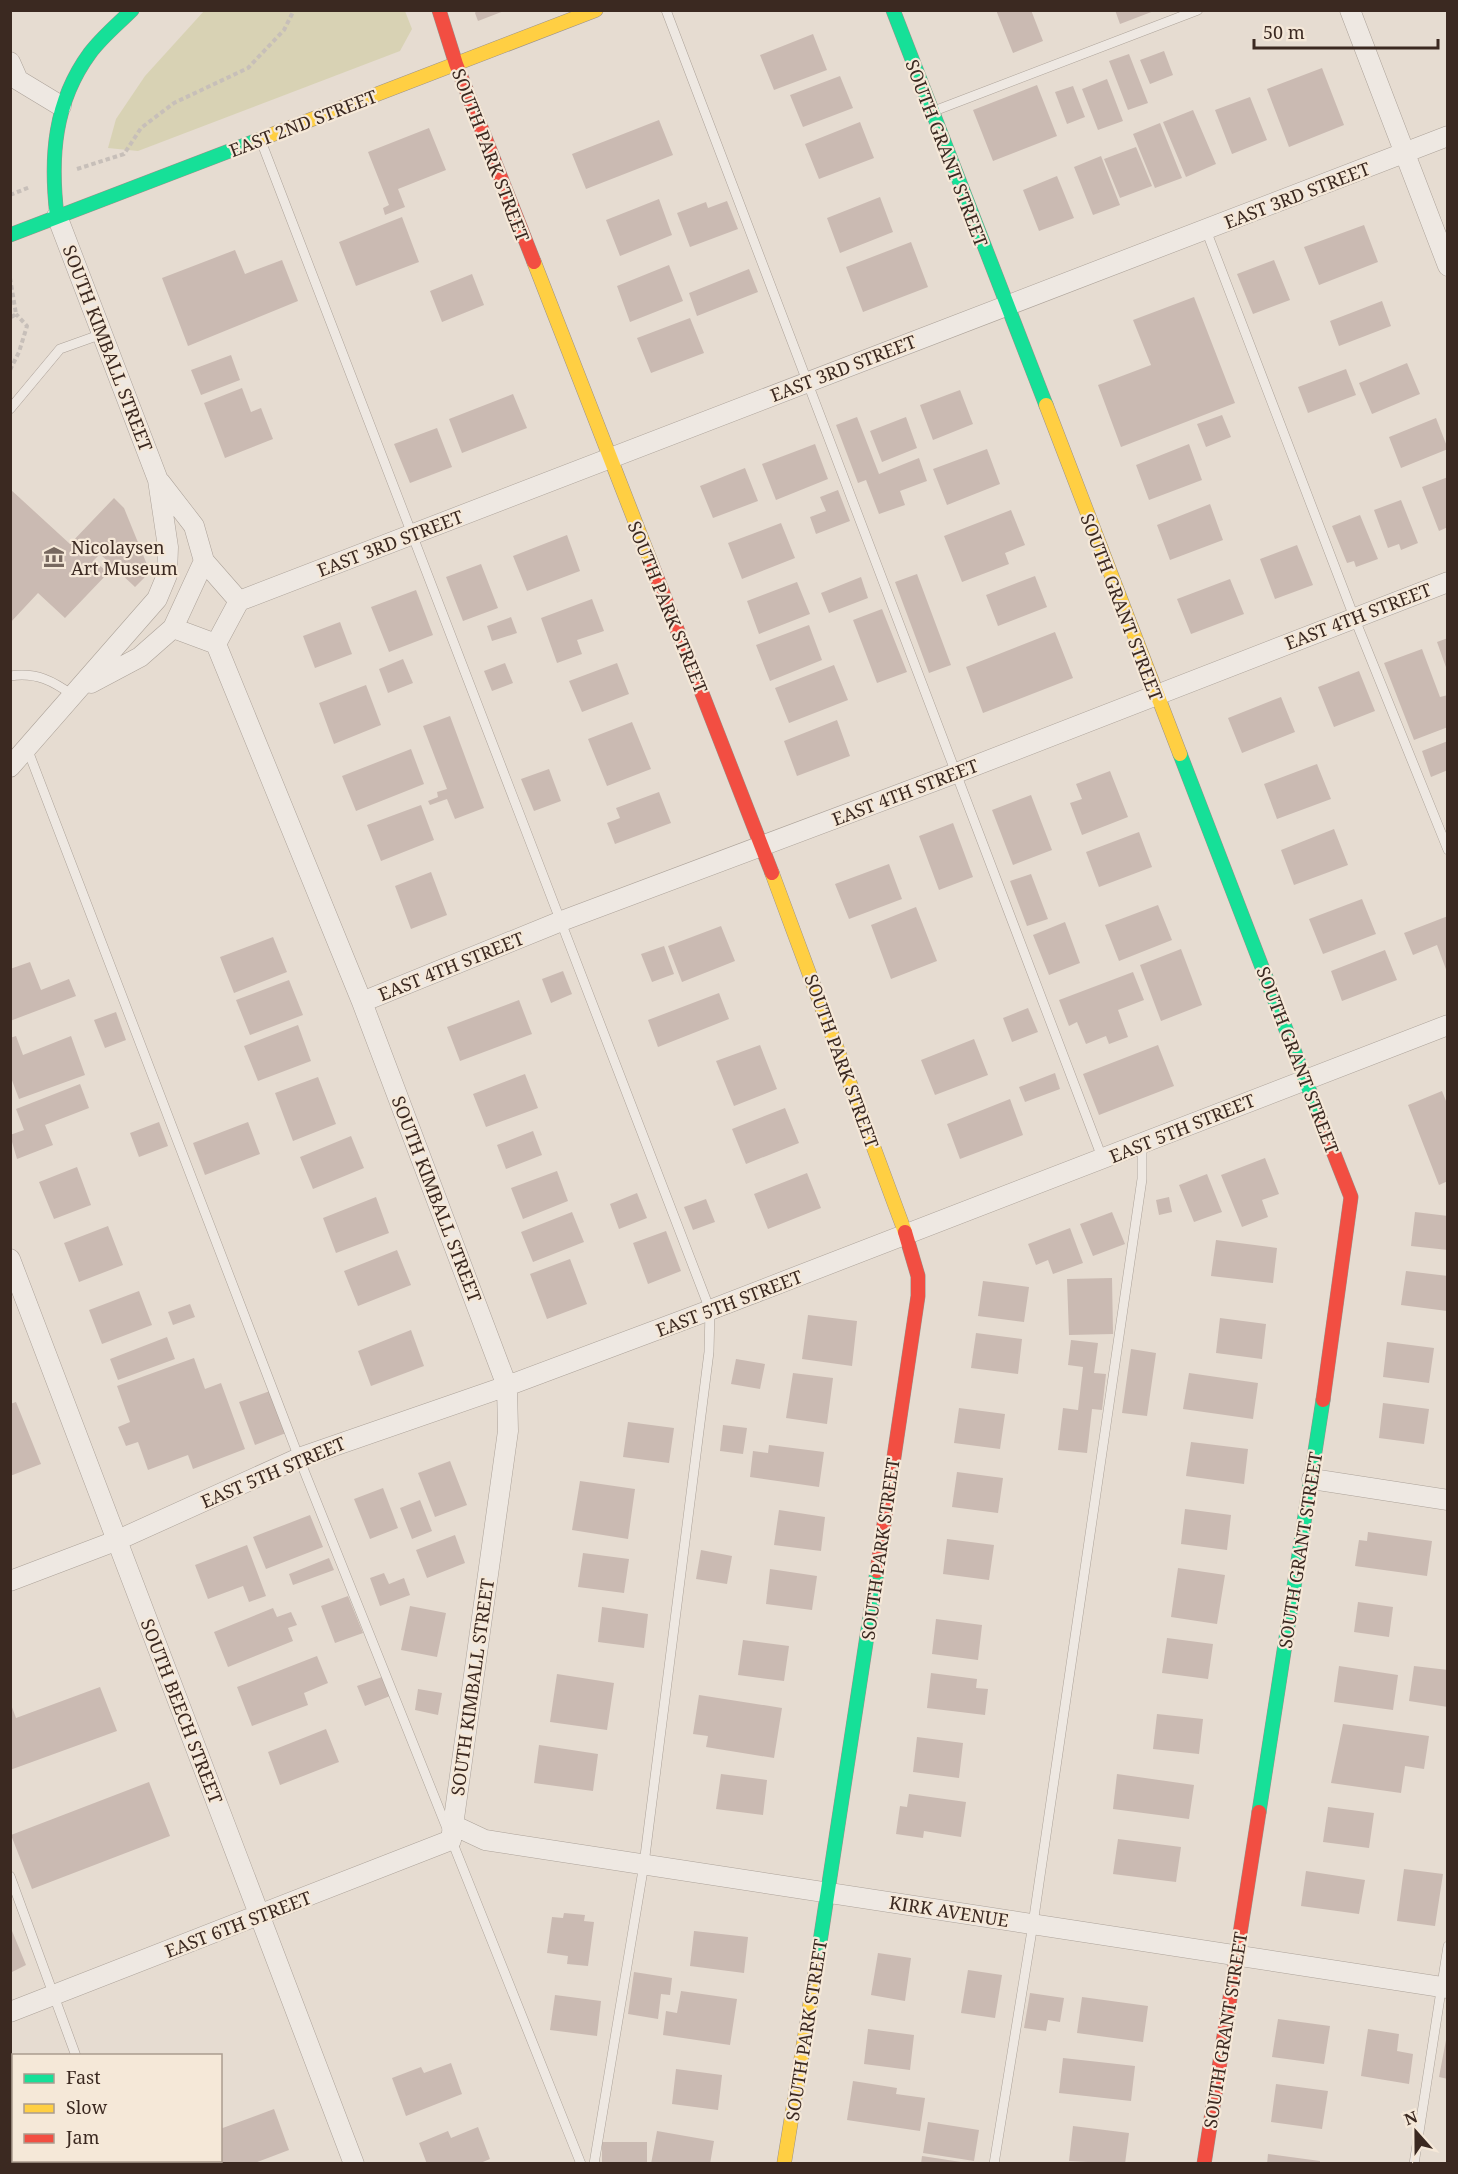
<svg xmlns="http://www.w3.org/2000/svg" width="1458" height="2174" font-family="'Noto Serif',serif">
  <rect width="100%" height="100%" fill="#e6dcd1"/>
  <path fill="#d8d2b4" d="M204,11H405L412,29L400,51L138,151L108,148L116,119L145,76Z"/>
  <path fill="#cabab2" d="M477,10H504V11L478,21L475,13Z
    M996,10H1031L1043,41L1013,53Z
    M1115,10H1154V11L1120,24Z
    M813,34L827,70L774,90L760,55Z
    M1164,51L1173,75L1150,84L1140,60Z
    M1129,54L1148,103L1128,110L1109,61Z
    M1322,68L1344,125L1289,147L1267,89Z
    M840,76L853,108L803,127L790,95Z
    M1107,79L1123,121L1098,130L1082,89Z
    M1037,85L1057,136L993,161L973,110Z
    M1073,86L1085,117L1067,124L1055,92Z
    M1250,97L1267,140L1232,154L1215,110Z
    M1193,110L1216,164L1186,177L1163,122Z
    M659,120L673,155L586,189L572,154Z
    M860,122L874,158L819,179L805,144Z
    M1160,123L1182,178L1155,188L1133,134Z
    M429,128L446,170L398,189L405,207L385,215L383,208L389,205L368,152Z
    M1136,147L1152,186L1120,198L1104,159Z
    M1101,156L1120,205L1093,215L1074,167Z
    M1057,176L1074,218L1039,231L1023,190Z
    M880,197L893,232L840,253L827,218Z
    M659,199L672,235L620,256L606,220Z
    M727,201L738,229L690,247L677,213L706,202L708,208Z
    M402,217L419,262L356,286L339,242Z
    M1364,225L1378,262L1319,285L1304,247Z
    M911,242L928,287L863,312L846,267Z
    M235,250L245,274L282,260L298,301L188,346L162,278Z
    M1274,260L1290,300L1253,314L1237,274Z
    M669,265L683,301L630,322L617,286Z
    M749,269L758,292L697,316L689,293Z
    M472,274L484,305L442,322L430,291Z
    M1194,297L1235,403L1121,447L1098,385L1151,365L1133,320Z
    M1382,301L1391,326L1339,346L1330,321Z
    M690,318L704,353L651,373L637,338Z
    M231,355L240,380L201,395L191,370Z
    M1407,363L1420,394L1372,414L1359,383Z
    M1346,369L1356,395L1308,413L1298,387Z
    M242,388L251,412L261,408L273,439L225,458L204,403Z
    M960,390L973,424L933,440L920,405Z
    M513,394L527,428L462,453L449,419Z
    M1222,415L1231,437L1206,447L1197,424Z
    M857,417L879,474L919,458L927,481L900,491L905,505L879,514L866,480L858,483L836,425Z
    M906,417L917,448L882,462L870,431Z
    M1436,418L1448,449L1401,468L1389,437Z
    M437,428L452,467L410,483L394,444Z
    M815,444L828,479L776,500L762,464Z
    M1189,444L1202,480L1149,500L1136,465Z
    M987,449L1000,484L947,505L933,469Z
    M745,468L758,501L713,518L700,486Z
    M1448,477V527L1439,531L1422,487Z
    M10,489L70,544L114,498L124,508L150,572L135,587L100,554L94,560L108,573L65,618L38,593L10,623Z
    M838,490L850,521L816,534L810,517L826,511L820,497Z
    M1401,500L1418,543L1401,550L1399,544L1388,548L1374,510Z
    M1210,504L1223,540L1170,560L1157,525Z
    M1011,510L1025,545L1005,553L1009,564L962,582L944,536Z
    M1360,515L1378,559L1356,567L1354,561L1347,563L1332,526Z
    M781,523L795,558L742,579L728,543Z
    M567,535L580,571L527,591L513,556Z
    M1297,545L1313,585L1275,599L1260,559Z
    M481,564L498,608L463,621L446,577Z
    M917,574L951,665L929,673L895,582Z
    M1035,576L1047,607L998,626L986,595Z
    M861,577L868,598L829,613L821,593Z
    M1230,579L1244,614L1191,634L1177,599Z
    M797,582L810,614L759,634L747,601Z
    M416,590L433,635L389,652L371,607Z
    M592,599L604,631L577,640L582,654L557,663L541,618Z
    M882,609L907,672L877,683L853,620Z
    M511,617L517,633L492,641L487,626Z
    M340,622L352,654L315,668L303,636Z
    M809,625L822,660L770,681L756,645Z
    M1055,632L1073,678L983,713L966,667Z
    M1448,638V670H1447L1437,642Z
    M1422,649L1440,697L1448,695V727L1414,740L1384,663Z
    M403,659L413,683L388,693L379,669Z
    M505,663L513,683L492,691L484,671Z
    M617,663L629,694L582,712L569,681Z
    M834,665L848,700L789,723L775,688Z
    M1359,671L1375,711L1334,727L1318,687Z
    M366,685L381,725L334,744L319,703Z
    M1281,697L1295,732L1242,753L1228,718Z
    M450,716L484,808L455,819L447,799L430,805L428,801L438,797L437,792L447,789L423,726Z
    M837,720L850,756L797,776L784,741Z
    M632,722L651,769L607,786L588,739Z
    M1448,741V770L1431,777L1422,751Z
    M411,749L424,784L356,811L342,776Z
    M1317,764L1331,799L1277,819L1264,784Z
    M549,769L561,801L534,811L521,779Z
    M1110,771L1128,817L1082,835L1070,803L1082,799L1076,784Z
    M659,792L671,823L615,844L607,823L620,818L616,808Z
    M1031,795L1052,850L1013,865L992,810Z
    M421,805L434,840L381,861L367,825Z
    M953,823L973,877L939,890L919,836Z
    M1334,829L1348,865L1294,885L1281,850Z
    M1139,832L1152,867L1099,887L1086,852Z
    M889,864L902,899L849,919L835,884Z
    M431,872L447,915L411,929L395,886Z
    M1031,874L1048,919L1027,926L1010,881Z
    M1362,899L1376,934L1323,954L1309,919Z
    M1158,905L1172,940L1119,961L1105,925Z
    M916,907L937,961L891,979L871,925Z
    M1448,916V972H1447L1437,945L1413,955L1404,933Z
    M1065,922L1080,963L1049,975L1033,935Z
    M721,926L735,961L682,982L668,946Z
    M273,937L287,972L234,993L220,957Z
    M664,946L674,974L652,982L641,954Z
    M1181,949L1202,1005L1161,1021L1140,965Z
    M1385,950L1397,980L1342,1001L1331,971Z
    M30,962L41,990L69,979L76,996L10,1021V969Z
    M563,971L572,994L551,1003L542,979Z
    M1133,972L1144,1000L1118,1010L1128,1037L1109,1044L1106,1036L1086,1044L1077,1022L1069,1026L1059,1000Z
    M289,980L303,1015L250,1035L236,1000Z
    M719,993L729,1019L658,1047L648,1020Z
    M519,1000L532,1034L460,1061L447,1027Z
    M1028,1008L1038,1032L1012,1042L1003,1018Z
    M116,1012L126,1040L105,1048L94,1020Z
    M298,1025L311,1061L258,1081L244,1046Z
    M16,1036L23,1055L71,1036L85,1075L19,1099L10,1075V1038Z
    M974,1039L988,1075L935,1095L921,1060Z
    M760,1045L777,1089L734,1106L716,1061Z
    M1158,1045L1174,1086L1099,1115L1083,1074Z
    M1055,1073L1060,1089L1025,1102L1019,1087Z
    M525,1074L538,1108L486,1127L473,1094Z
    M318,1077L336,1124L293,1141L275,1093Z
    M80,1084L89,1108L45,1125L53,1145L17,1159L10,1135L24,1130L16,1109Z
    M1442,1091L1448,1106V1181L1439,1185L1408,1105Z
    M1010,1099L1023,1135L960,1159L947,1124Z
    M785,1108L799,1143L746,1164L732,1129Z
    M159,1122L168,1146L139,1157L130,1133Z
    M248,1122L260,1154L205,1175L193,1143Z
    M533,1131L542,1155L506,1169L497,1145Z
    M351,1136L364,1168L313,1189L300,1157Z
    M1265,1158L1279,1194L1262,1200L1268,1217L1242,1227L1221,1175Z
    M77,1167L91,1205L54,1219L39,1182Z
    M557,1171L568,1201L523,1219L511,1188Z
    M807,1173L821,1208L768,1229L754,1194Z
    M1207,1174L1222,1212L1194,1222L1179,1185Z
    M637,1193L647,1218L619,1229L610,1204Z
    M376,1197L389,1233L336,1253L323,1218Z
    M1169,1197L1172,1212L1159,1215L1156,1200Z
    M706,1199L715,1222L693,1230L684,1207Z
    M572,1212L584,1242L533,1262L521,1232Z
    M1112,1212L1125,1244L1093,1256L1080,1224Z
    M1415,1212L1448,1216V1250L1411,1246Z
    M108,1226L123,1265L79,1282L64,1243Z
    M1070,1228L1083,1263L1053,1274L1048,1260L1036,1265L1028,1244Z
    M666,1231L681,1271L648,1284L633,1243Z
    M1216,1240L1277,1248L1273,1283L1211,1276Z
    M397,1250L411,1285L358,1306L344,1271Z
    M570,1259L587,1304L547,1319L530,1274Z
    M1406,1271L1448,1276L1447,1311L1401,1305Z
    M1112,1278L1113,1334L1069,1335L1067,1279Z
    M983,1281L1029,1287L1024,1322L978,1316Z
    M139,1291L152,1325L102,1344L89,1310Z
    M190,1304L195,1317L173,1325L168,1312Z
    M808,1315L857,1321L852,1366L802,1359Z
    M1220,1318L1266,1324L1262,1359L1216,1353Z
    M411,1330L424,1366L371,1386L358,1351Z
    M976,1333L1022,1339L1018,1374L971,1368Z
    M167,1337L175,1359L118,1380L110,1359Z
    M1071,1340L1098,1343L1094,1373L1106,1374L1102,1410L1092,1409L1087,1453L1058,1450L1063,1408L1078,1410L1083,1367L1068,1365Z
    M1387,1342L1434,1348L1429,1383L1383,1377Z
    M1131,1349L1156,1353L1147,1416L1122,1413Z
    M194,1358L205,1389L221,1383L245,1449L193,1469L188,1455L148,1470L138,1442L126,1446L118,1427L130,1422L117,1386Z
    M736,1359L765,1364L760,1389L731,1384Z
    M793,1373L833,1378L827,1424L786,1418Z
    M1189,1373L1258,1383L1253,1419L1183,1409Z
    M270,1391L286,1433L255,1445L239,1402Z
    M16,1402L41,1464L10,1476V1404Z
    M1383,1403L1429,1409L1424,1444L1379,1438Z
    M959,1408L1005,1414L1000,1449L954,1443Z
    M628,1422L674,1428L669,1463L623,1457Z
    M723,1425L747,1428L743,1454L720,1451Z
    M1191,1442L1248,1449L1244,1484L1186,1476Z
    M769,1445L824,1452L819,1487L750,1477L753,1451L768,1453Z
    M450,1461L467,1505L435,1517L418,1473Z
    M957,1472L1003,1478L998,1513L952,1507Z
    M580,1481L635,1489L628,1539L572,1530Z
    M383,1488L398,1528L370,1539L354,1499Z
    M420,1500L432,1531L412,1539L400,1508Z
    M1185,1509L1231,1515L1227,1550L1181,1544Z
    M779,1510L825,1517L821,1551L774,1545Z
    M310,1515L323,1547L266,1569L253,1537Z
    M1368,1532L1432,1541L1427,1576L1355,1566L1359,1540L1367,1541Z
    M455,1535L465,1563L427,1578L416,1550Z
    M947,1539L994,1545L989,1580L943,1574Z
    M247,1545L266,1596L249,1602L243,1586L208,1599L195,1565Z
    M701,1550L732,1556L727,1584L696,1579Z
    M583,1553L629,1559L624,1593L578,1587Z
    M329,1558L334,1570L293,1585L289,1574Z
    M1178,1568L1225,1575L1217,1624L1171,1617Z
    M770,1569L817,1576L812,1610L766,1604Z
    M384,1573L389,1584L404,1578L410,1595L380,1606L370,1578Z
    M348,1596L363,1633L335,1643L321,1606Z
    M1358,1602L1393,1607L1389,1637L1354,1632Z
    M410,1606L446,1613L437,1657L401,1650Z
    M602,1607L648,1614L644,1648L598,1642Z
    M273,1608L277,1617L291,1612L297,1625L288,1628L293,1641L228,1667L214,1632Z
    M936,1619L982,1625L978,1660L932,1654Z
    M1167,1638L1213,1644L1208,1679L1162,1673Z
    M743,1640L789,1646L784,1681L738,1675Z
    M317,1656L328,1683L304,1693L308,1705L252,1726L237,1687Z
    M1339,1666L1398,1675L1393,1710L1334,1702Z
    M1414,1666L1448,1670V1707L1409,1701Z
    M931,1673L977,1679L976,1688L988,1689L985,1715L927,1708Z
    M557,1674L614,1683L607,1730L550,1722Z
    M382,1677L390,1696L365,1706L357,1686Z
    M100,1687L117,1731L10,1770V1702L16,1718Z
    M418,1689L442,1693L438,1715L415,1710Z
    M699,1695L782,1708L774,1758L706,1747L708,1736L693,1734Z
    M1157,1714L1203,1719L1199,1754L1153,1749Z
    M1343,1724L1429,1736L1424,1769L1405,1766L1401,1793L1331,1783Z
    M326,1729L339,1762L280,1785L268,1752Z
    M917,1737L963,1743L959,1778L913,1772Z
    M539,1745L598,1754L593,1791L534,1783Z
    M721,1774L767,1780L763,1815L716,1809Z
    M1117,1774L1194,1785L1189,1819L1113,1809Z
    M149,1782L170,1836L32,1889L11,1835Z
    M909,1794L966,1802L961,1837L924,1831L923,1838L896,1834L900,1806L907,1807Z
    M1328,1807L1374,1813L1369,1848L1323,1842Z
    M1118,1839L1181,1847L1176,1882L1113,1874Z
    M1404,1869L1443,1874L1435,1926L1397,1921Z
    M1306,1871L1365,1880L1359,1914L1301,1906Z
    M564,1913L585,1915L584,1921L594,1922L588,1966L567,1964L568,1956L547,1953L552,1917L563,1918Z
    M10,1926L26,1965L10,1973Z
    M694,1931L748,1937L744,1973L690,1966Z
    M878,1953L911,1958L905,2001L871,1995Z
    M968,1970L1002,1975L995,2018L961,2013Z
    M634,1972L672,1978L670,1995L661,1994L658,2019L628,2014Z
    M681,1991L737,1999L730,2045L663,2035L666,2011L677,2013Z
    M1030,1993L1064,1998L1060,2022L1048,2020L1046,2031L1024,2028Z
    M555,1995L601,2001L597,2036L550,2030Z
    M1082,1997L1148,2006L1143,2042L1077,2033Z
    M1278,2019L1330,2026L1324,2064L1272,2057Z
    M868,2029L914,2035L910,2070L864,2064Z
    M1368,2029L1399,2034L1397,2051L1413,2054L1409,2084L1361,2076Z
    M1446,2040H1448V2079L1439,2077Z
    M1063,2058L1135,2066L1131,2101L1059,2093Z
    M451,2063L462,2094L406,2116L392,2078L421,2067L424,2073Z
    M676,2069L722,2075L718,2110L672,2104Z
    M853,2081L897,2088L896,2094L925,2098L920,2131L847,2120Z
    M1276,2084L1328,2091L1322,2129L1271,2122Z
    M274,2109L289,2150L252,2164H175L174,2160H220V2129Z
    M928,2122L979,2130L974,2161L923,2153Z
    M1073,2126L1129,2133L1125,2164L1069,2161Z
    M478,2127L490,2159L478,2164H427L419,2143L448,2131L451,2138Z
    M657,2131L714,2141L710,2164H651Z
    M602,2142H647V2164H602Z
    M1268,2154L1320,2161V2164H1267Z
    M922,2156L961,2162V2164H921Z"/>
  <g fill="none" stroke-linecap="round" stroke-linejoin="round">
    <defs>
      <path id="lane" d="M666,10L1103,1160
        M934,111L1198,10
        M261,141L710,1310L709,1352L644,1864L594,2164
        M1206,230L1354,617L1448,850
        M10,409L60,349L102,334
        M10,676C37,672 53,681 74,696
        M27,748L299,1458L581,2164
        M10,1876L76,2056
        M117,2160L118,2164
        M994,2164L1033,1924L1142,1179V1144
        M1414,2164L1448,1946"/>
      <path id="street" d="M1350,10L1448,266
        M10,62L18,80L61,106
        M204,561L239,601
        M216,644L239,601L1448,136
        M91,683L140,657L173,628L204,561L194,526L160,482
        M10,767L157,599L167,575L168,547L158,480L57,216
        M362,1002L559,922L956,773L1448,582
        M10,1259L354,2164
        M1312,1479L1448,1500
        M10,1581L118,1540L299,1458L507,1386L710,1310L1448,1025
        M453,1825L485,1840L1448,1988
        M10,2012L451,1840L508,1431L507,1386L362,1002L216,644L173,628"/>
      <path id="fast" d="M893,10L1046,405
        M57,216C50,157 54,102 90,53C102,37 118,24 132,10
        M10,235L258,140
        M1180,754L1320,1118
        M1259,1812L1323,1400
        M816,1968L877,1571"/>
      <path id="slow" d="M258,140L596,10
        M534,262L652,565
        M1046,405L1180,754
        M772,873L905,1232
        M784,2164L816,1968"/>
      <path id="jam" d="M439,10L456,64L534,262
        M652,565L772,873
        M1320,1118L1351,1197L1323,1400
        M877,1571L918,1296V1276L905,1232
        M1204,2164L1259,1812"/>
    </defs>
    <use href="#lane" stroke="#aca299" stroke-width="10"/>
    <use href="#street" stroke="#aca299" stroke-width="21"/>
    <use href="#fast" stroke="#9b918a" stroke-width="15"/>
    <use href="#slow" stroke="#9b918a" stroke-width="15"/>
    <use href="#jam" stroke="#9b918a" stroke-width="15"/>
    <path stroke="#c7bfb9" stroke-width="4" stroke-dasharray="4.5 3" stroke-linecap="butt" d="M77,169L124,154L141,128L174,103L248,68L284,30L294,10
      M10,195L30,187
      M10,278L16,314L10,318
      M10,370L19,352L27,326L16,314"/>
    <use href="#lane" stroke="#eee8e2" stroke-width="9"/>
    <use href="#street" stroke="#eee8e2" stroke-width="20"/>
    <use href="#fast" stroke="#16e098" stroke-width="14"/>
    <use href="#slow" stroke="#ffcf43" stroke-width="14"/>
    <use href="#jam" stroke="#f24e42" stroke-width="14"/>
  </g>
  <defs>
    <symbol id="museum-bare" viewBox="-9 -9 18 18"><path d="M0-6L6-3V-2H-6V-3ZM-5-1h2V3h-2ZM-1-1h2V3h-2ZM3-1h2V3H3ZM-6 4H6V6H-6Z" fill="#77685f" stroke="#f5e8d8" stroke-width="2.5" paint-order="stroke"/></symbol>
  </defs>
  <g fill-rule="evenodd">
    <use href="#museum-bare" x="39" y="542" width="30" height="30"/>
  </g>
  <g text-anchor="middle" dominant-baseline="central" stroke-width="4.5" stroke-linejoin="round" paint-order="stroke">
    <g font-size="18" fill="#3b2921" stroke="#f5e8d8">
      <text transform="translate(303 123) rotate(-21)">EAST 2ND STREET</text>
      <text transform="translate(947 153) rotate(69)">SOUTH GRANT STREET</text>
      <text transform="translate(491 155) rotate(69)">SOUTH PARK STREET</text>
      <text transform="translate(1297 195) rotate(-21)">EAST 3RD STREET</text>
      <text transform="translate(108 348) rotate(69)">SOUTH KIMBALL STREET</text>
      <text transform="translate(843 368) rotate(-21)">EAST 3RD STREET</text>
      <text transform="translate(390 543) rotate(-21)">EAST 3RD STREET</text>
      <text transform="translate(668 607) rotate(68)">SOUTH PARK STREET</text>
      <text transform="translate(1122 607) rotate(69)">SOUTH GRANT STREET</text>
      <text transform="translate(1358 616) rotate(-21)">EAST 4TH STREET</text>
      <text transform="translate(905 792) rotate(-21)">EAST 4TH STREET</text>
      <text transform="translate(451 966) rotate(-22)">EAST 4TH STREET</text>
      <text transform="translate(1298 1060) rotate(69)">SOUTH GRANT STREET</text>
      <text transform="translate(842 1061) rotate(70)">SOUTH PARK STREET</text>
      <text transform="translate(1182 1128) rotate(-22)">EAST 5TH STREET</text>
      <text transform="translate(437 1199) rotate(69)">SOUTH KIMBALL STREET</text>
      <text transform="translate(729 1303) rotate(-21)">EAST 5TH STREET</text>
      <text transform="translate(273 1472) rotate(-23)">EAST 5TH STREET</text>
      <text transform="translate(880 1549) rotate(-82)">SOUTH PARK STREET</text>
      <text transform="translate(1300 1550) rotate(-81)">SOUTH GRANT STREET</text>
      <text transform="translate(472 1687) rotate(-82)">SOUTH KIMBALL STREET</text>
      <text transform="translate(182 1711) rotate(69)">SOUTH BEECH STREET</text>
      <text transform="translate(949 1911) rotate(9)">KIRK AVENUE</text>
      <text transform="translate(238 1924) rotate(-21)">EAST 6TH STREET</text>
      <text transform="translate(806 2030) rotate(-81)">SOUTH PARK STREET</text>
      <text transform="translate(1225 2030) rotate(-81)">SOUTH GRANT STREET</text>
    </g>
    <g font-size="18" fill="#3b2921" stroke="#f5e8d8" text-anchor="start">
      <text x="71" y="547">Nicolaysen<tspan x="71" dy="21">Art Museum</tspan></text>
    </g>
  </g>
  <rect width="1458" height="2174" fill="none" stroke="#3b2921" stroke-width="24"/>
  <rect x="12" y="2054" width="210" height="108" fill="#f5e8d8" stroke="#ab9c8f" stroke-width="1.5"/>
  <rect x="24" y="2074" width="30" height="9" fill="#16e098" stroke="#ab9c8f" stroke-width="1.5"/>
  <text x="66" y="2084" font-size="18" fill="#3b2921">Fast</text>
  <rect x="24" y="2104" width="30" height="9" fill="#ffcf43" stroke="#ab9c8f" stroke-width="1.5"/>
  <text x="66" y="2114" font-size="18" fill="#3b2921">Slow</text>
  <rect x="24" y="2134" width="30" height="9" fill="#f24e42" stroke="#ab9c8f" stroke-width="1.5"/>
  <text x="66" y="2144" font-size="18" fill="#3b2921">Jam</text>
  <g transform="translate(1416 2132) rotate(339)" stroke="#f5e8d8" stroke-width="4.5" paint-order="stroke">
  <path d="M0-4.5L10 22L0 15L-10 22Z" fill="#3b2921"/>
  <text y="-9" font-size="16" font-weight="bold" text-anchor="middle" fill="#3b2921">N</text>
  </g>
  <path d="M1254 39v9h184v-9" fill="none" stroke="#3b2921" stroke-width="3"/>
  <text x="1263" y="39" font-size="18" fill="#3b2921" stroke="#f5e8d8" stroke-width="4.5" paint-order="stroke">50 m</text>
</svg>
